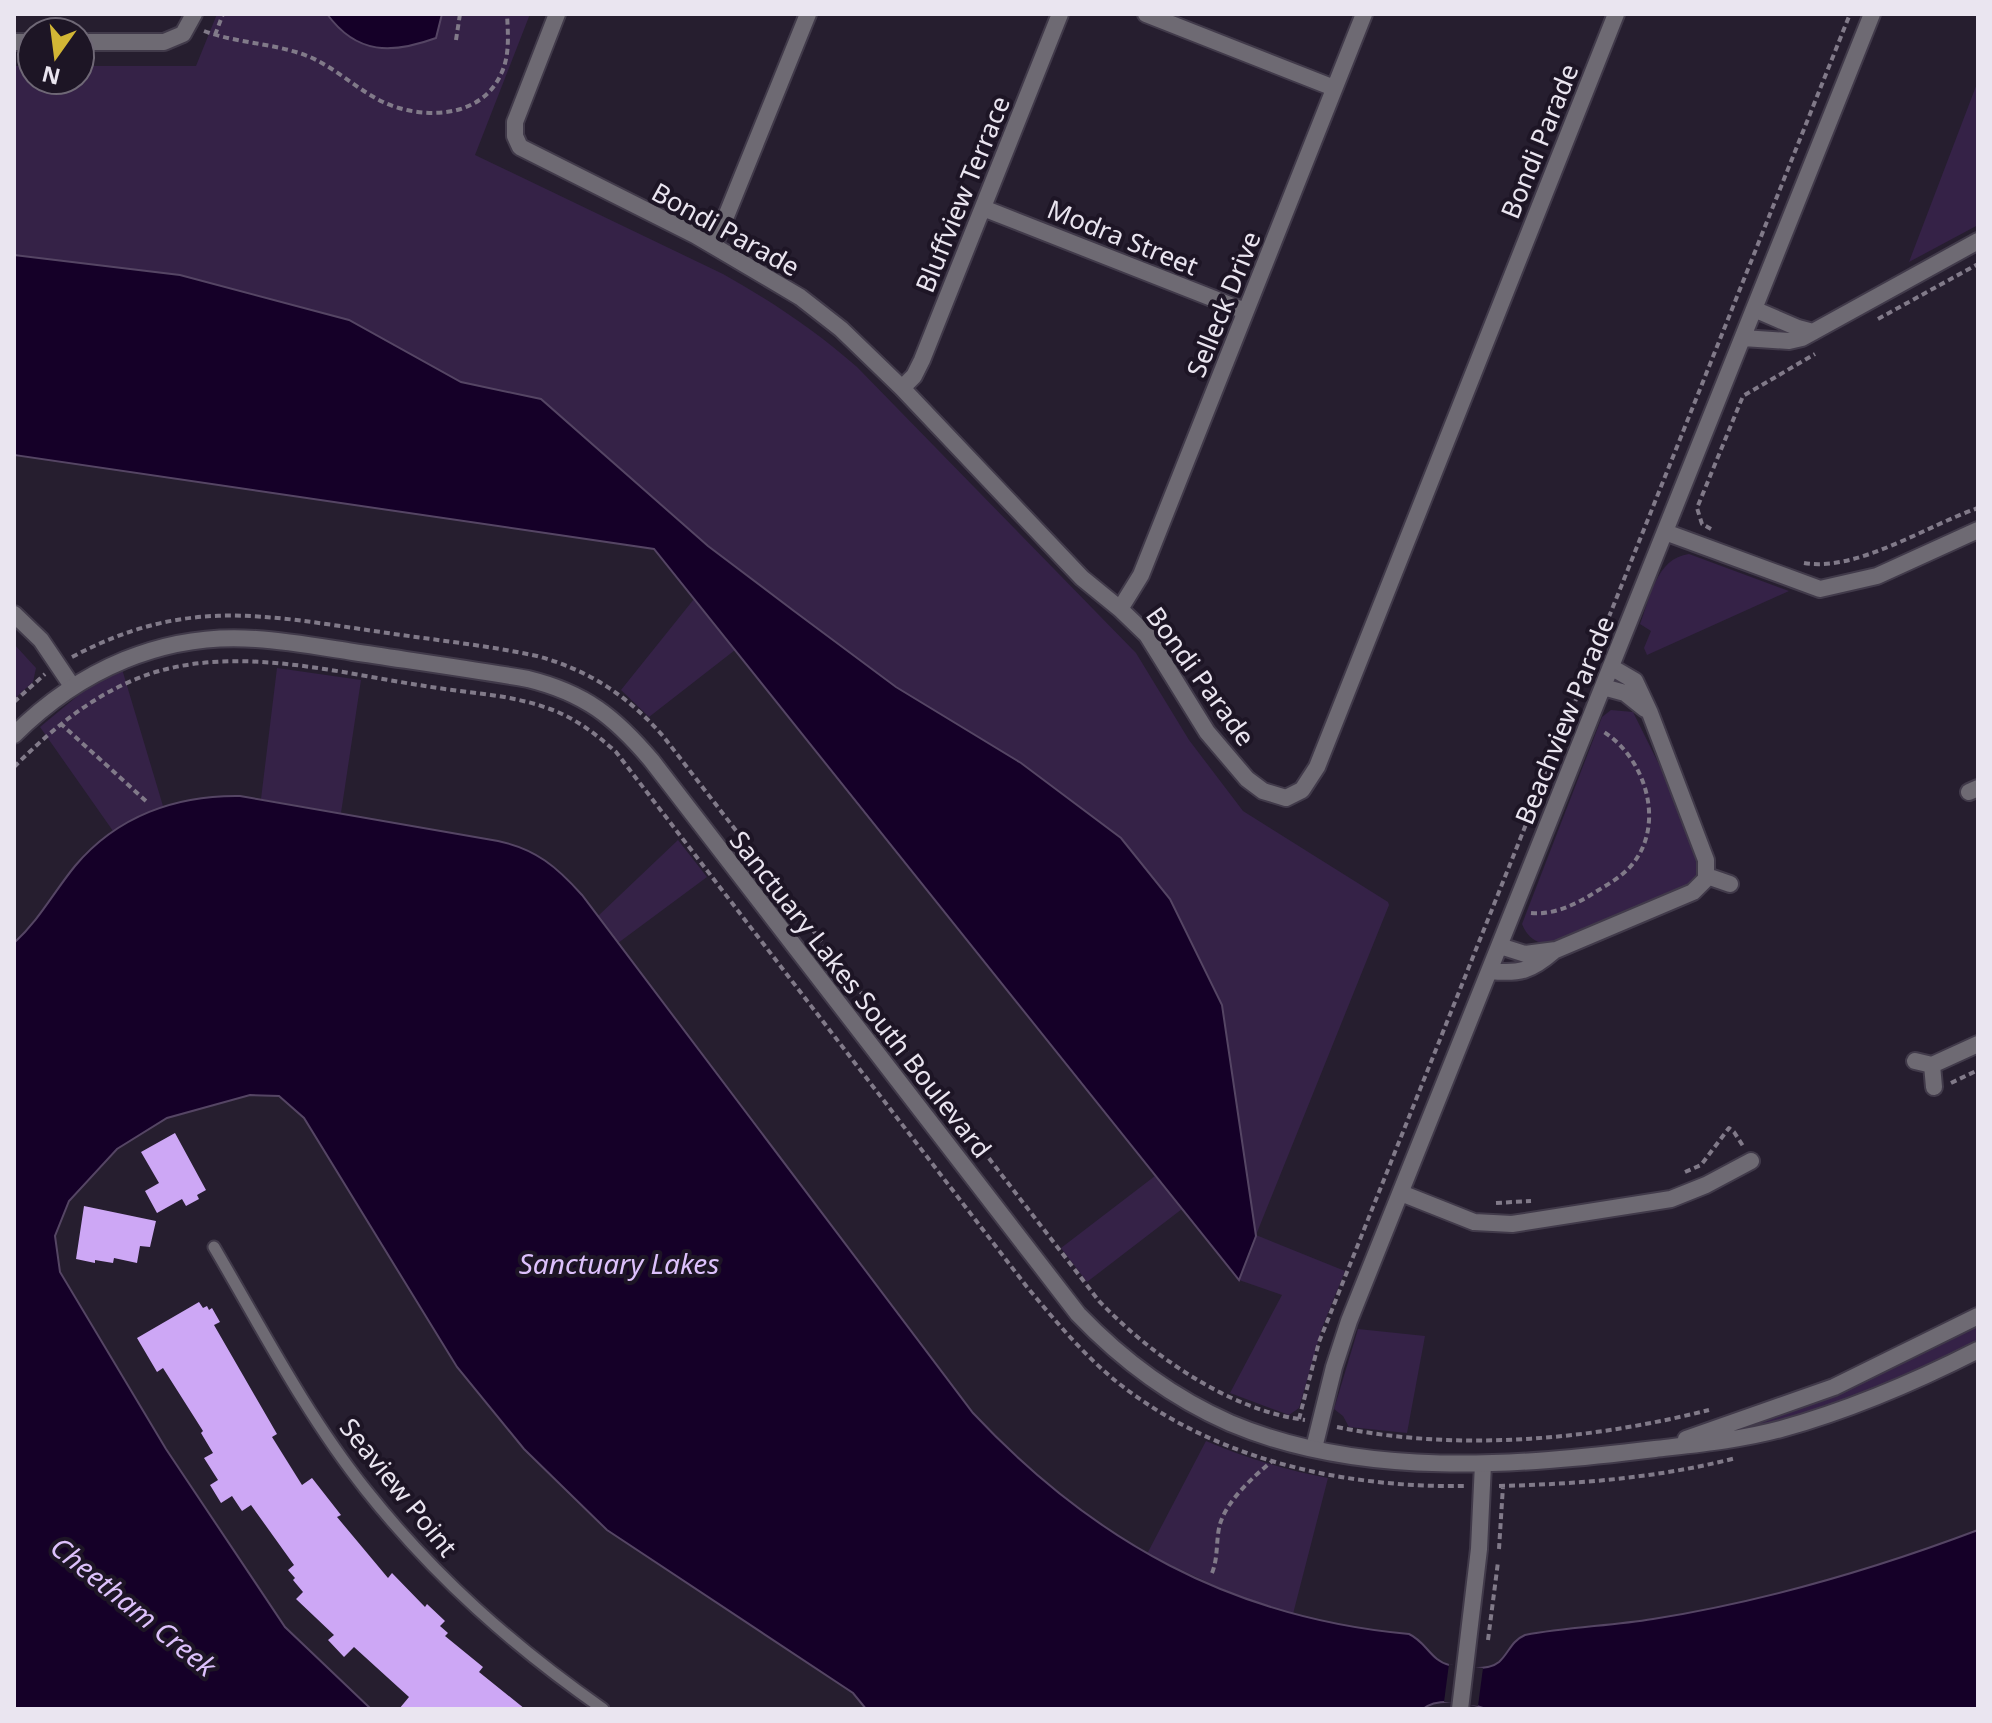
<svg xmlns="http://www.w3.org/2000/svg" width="1992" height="1723" font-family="'Noto Sans',sans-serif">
  <rect width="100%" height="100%" fill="#261e2f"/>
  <path fill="#352247" d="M217,14H530L475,155L723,274C771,301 815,330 857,367L1136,653L1189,740L1243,811L1388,902L1389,905L1256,1235L1345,1271L1322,1328L1299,1408L1289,1415L1230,1393L1282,1295L1239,1280L1182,1209L1087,1282L1061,1248L1155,1176L735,650L649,717L621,690L694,599L654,549L14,455V66H32V80H80V66H196Z
    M1978,81V225L1909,262Z
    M1689,554L1789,591L1647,655L1644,648L1651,631L1640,624C1650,599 1656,558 1689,554Z
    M14,644L36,668L33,682L14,699Z
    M277,668L361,680L341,813L261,799Z
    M122,669L163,806L113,831L40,727L87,688Z
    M1611,710L1633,712L1706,859L1693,892L1545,944C1533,941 1527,936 1522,924L1602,717Z
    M678,840L707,877L618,943L598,916Z
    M1978,1323V1343C1906,1378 1832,1408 1754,1429L1752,1427V1424L1852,1386Z
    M1358,1329L1425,1336L1407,1433L1349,1427L1343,1416L1334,1409Z
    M1206,1441C1246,1458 1285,1470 1328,1478L1293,1614L1233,1594L1147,1554Z"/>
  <path fill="#150028" stroke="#554564" stroke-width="2" d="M327,14H442L436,38C392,54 357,55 327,14Z
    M14,255L180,275L349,320L461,382L541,399L708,546L794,611L896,687L1021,763L1121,838L1170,899L1222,1005L1256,1236L1239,1280L654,549L14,455Z
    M240,796L498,841C536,849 557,867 582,895L973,1413C1093,1541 1232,1618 1409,1634C1422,1640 1427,1651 1437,1659C1449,1669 1487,1672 1499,1662C1509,1653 1511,1641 1525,1635C1567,1627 1610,1626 1653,1619C1765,1601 1872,1570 1978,1530V1709H1486C1469,1702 1437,1697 1423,1709H866L853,1693L607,1530L524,1449L457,1367L304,1118L279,1096L250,1095L167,1118L117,1149L69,1201L55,1236L60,1272L166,1449L285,1627L371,1709H14V943C40,919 53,893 75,866C117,816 176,795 240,796Z"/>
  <path fill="#261e2f" d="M1449,1664L1483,1668L1478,1706L1444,1702Z"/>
  <path fill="#cda7f5" d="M175,1133L206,1190L197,1195L199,1199L186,1206L182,1199L157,1213L145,1191L159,1183L141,1152Z
    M84,1206L156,1221L150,1247L140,1246L137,1263L114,1258L113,1263L95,1260V1263L76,1259Z
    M199,1302L203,1308L207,1306L209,1310L212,1308L220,1322L214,1325L277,1434L272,1437L302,1485L312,1478L341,1515L337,1517L388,1578L392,1573L425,1607L427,1604L445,1621L440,1626L448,1633L445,1636L483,1667L479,1672L525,1709H399L409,1697L354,1647L344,1657L328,1640L334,1635L296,1599L303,1592L293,1580L295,1578L288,1570L294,1565L251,1505L242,1511L232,1496L221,1503L210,1485L218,1480L204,1458L213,1453L201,1433L203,1431L163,1368L157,1372L137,1338Z"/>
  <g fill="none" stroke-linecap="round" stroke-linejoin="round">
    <defs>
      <path id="service" d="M214,1247C262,1329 307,1416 366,1490C435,1577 513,1646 603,1709"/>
      <path id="minor" d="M557,14L515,122V136L520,147L695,235L800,297L841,329L902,388L1082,578L1120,609L1147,635L1207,732L1247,779L1263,791L1286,798L1302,790L1317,767L1616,14
        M1146,14L1334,88
        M14,42H32
        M80,42H164L183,34L194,14
        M983,208L1245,311
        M714,246L808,14
        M1754,309L1798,328L1813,332
        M1743,338L1789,341L1802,338L1978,241
        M902,388L914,376L922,360L1060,14
        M1665,532L1820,589L1877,576L1978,530
        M1120,609L1141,575L1364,14
        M14,614L41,640L72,686
        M1603,687L1625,693L1645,709
        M1969,792L1978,788
        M1707,876L1730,884
        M1500,946L1525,954L1556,950L1693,892L1706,879V860L1650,713L1635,681L1611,667
        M1490,971C1520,974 1531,971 1554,951
        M1915,1061L1932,1065L1934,1087
        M1932,1065L1978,1044
        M1401,1193L1474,1222L1512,1224L1671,1199L1706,1185L1751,1161
        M1314,1448L1334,1367L1349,1321L1872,14
        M1460,1709L1479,1549L1483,1464"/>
      <path id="tertiary" d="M14,735C79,670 163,632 256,639C288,641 321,647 353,652C412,661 470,669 528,679C585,693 615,717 652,761L1078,1314C1122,1360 1171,1397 1230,1423C1362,1479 1517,1466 1655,1449C1698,1444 1740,1440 1781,1429C1850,1410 1915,1382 1978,1350
        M1686,1439L1834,1387L1978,1316"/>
    </defs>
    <use href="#service" stroke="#413a4a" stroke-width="15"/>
    <use href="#minor" stroke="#413a4a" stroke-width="20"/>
    <use href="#tertiary" stroke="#413a4a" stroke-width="20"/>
    <path stroke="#817a89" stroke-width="4" stroke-dasharray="6 4" stroke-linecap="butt" d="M204,31C239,44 276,43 310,57C337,69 358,90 383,102C422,120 481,119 501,74C510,56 508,34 507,14
      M215,35L223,14
      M456,40L460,14
      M1878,319L1978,264
      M1711,529L1702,524L1697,508L1743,396L1815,354
      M1804,563C1857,572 1926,526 1978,508
      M72,657C185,597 262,615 381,632C433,640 486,645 537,656C589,670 628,696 663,736L1099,1301C1151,1355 1228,1410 1305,1420
      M14,702L45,674
      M60,723L146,801
      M14,767C56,725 101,688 159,671C245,647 339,673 425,686C466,693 510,694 550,709C575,718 596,734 616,752L1027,1287C1058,1324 1090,1363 1130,1392C1225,1462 1349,1488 1466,1486
      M1531,913C1552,915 1572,906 1589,896C1603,887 1619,879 1630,867C1667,826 1646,759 1604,732
      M1951,1083L1978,1070
      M1685,1172L1701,1165L1729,1128L1734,1132L1743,1146
      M1496,1203L1531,1201
      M1299,1419L1319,1342L1345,1277L1850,14
      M1337,1427C1458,1452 1590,1440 1709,1410
      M1499,1486C1579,1484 1658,1478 1736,1458
      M1499,1549L1503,1486
      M1212,1573C1218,1558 1216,1544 1219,1528C1224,1503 1252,1478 1271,1462
      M1488,1640L1498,1562"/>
    <use href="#service" stroke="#6e6a73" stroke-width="11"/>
    <use href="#minor" stroke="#6e6a73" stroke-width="16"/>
    <use href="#tertiary" stroke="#6e6a73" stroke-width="16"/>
  </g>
  <g text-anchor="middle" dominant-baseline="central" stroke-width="8" stroke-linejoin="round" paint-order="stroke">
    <g font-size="26" fill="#eae5f0" stroke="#1d1525">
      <text transform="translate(1539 141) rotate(-68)">Bondi Parade</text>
      <text transform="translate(962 194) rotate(-68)">Bluffview Terrace</text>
      <text transform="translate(726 229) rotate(29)">Bondi Parade</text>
      <text transform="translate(1123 237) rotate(22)">Modra Street</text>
      <text transform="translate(1223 304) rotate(-68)">Selleck Drive</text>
      <text transform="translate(1201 676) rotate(54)">Bondi Parade</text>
      <text transform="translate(1564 720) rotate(-68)">Beachview Parade</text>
      <text transform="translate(861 994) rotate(52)">Sanctuary Lakes South Boulevard</text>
      <text transform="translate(399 1487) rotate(51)">Seaview Point</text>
    </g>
    <g font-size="28" font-style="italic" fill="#ddc1fc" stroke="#1d1525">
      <text x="619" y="1263">Sanctuary Lakes</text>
      <text transform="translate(134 1606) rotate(39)">Cheetham Creek</text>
    </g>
  </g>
  <rect width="1992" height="1723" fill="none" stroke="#eae5f0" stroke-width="32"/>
  <g transform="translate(56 56) rotate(194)"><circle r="38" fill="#1d1525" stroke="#6f6876" stroke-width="2"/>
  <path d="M0-6L14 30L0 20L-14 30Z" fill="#d2b635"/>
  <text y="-12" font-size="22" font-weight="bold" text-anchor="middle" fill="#eae5f0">N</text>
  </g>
</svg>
